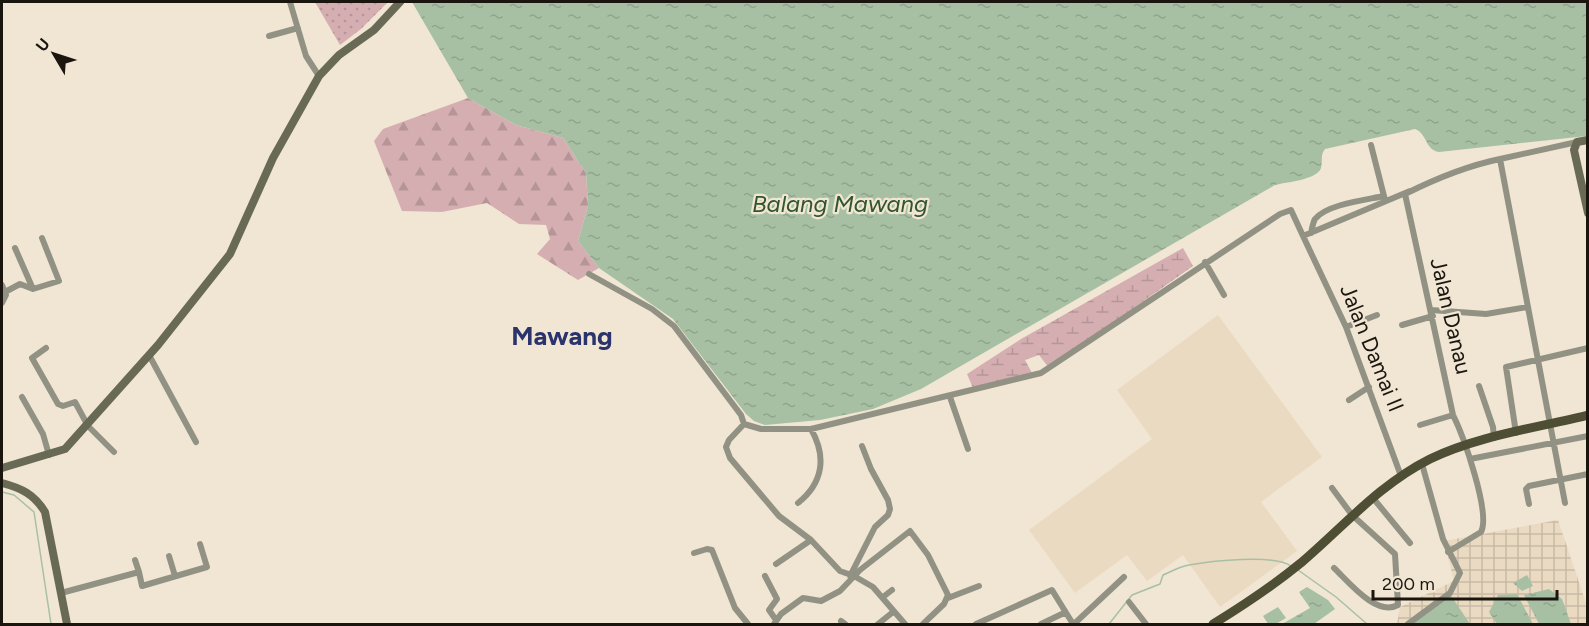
<svg xmlns="http://www.w3.org/2000/svg" width="1589" height="626" font-family="Figtree,sans-serif">
  <defs>
    <pattern id="industrial-grid" width="8" height="8" patternUnits="userSpaceOnUse" patternTransform="scale(1.5)"><rect width="8" height="8" fill="#ebdac2"/><path d="M0 4h8M4 0v8" fill="none" stroke="#c9baa6"/></pattern>
    <pattern id="grass-dots" width="8" height="8" patternUnits="userSpaceOnUse" patternTransform="scale(1.5)"><rect width="8" height="8" fill="#d5aeb2"/><path d="M2 2h.1M6 6h.1" fill="none" stroke="#b69598" stroke-width="1.8" stroke-linecap="round"/></pattern>
    <pattern id="forest-firs" width="22" height="20" patternUnits="userSpaceOnUse" patternTransform="scale(1.5)"><rect width="22" height="20" fill="#d5aeb2"/><path d="M5 1l3.5 6h-7zM16 11l3.5 6h-7z" fill="#b69598"/></pattern>
    <pattern id="wetland-marsh" width="20" height="14" patternUnits="userSpaceOnUse" patternTransform="scale(1.5)"><rect width="20" height="14" fill="#d5aeb2"/><path d="M1 5h8M5 5V1M11 12h8M15 12V8" fill="none" stroke="#b69598"/></pattern>
    <pattern id="water-ripples" width="26" height="14" patternUnits="userSpaceOnUse" patternTransform="scale(1.5)"><rect width="26" height="14" fill="#a7c0a4"/><path d="M2 4q2-2 4 0t4 0M15 11q2-2 4 0t4 0" fill="none" stroke="#8fa48c"/></pattern>
  </defs>
  <rect width="100%" height="100%" fill="#f1e5d3"/>
  <path fill="#ebdac2" d="M1218,315L1322,457L1261,502L1297,551L1220,607L1183,555L1147,581L1127,555L1075,593L1029,530L1152,439L1117,390Z"/>
  <path fill="url(#industrial-grid)" d="M1558,520L1587,606V624H1397L1400,607L1454,581L1444,541Z"/>
  <path fill="url(#grass-dots)" d="M315,2H388L361,29L340,45Z"/>
  <path fill="url(#forest-firs)" d="M468,98L516,125L563,138L586,173L588,206L578,241L599,268L578,280L537,254L550,239L546,225L519,224L487,203L442,212L402,211L374,141L383,129Z"/>
  <path fill="url(#wetland-marsh)" d="M1183,248L1193,266L1049,368L1039,355L1025,360L1032,373L973,388L967,374L1021,339Z"/>
  <path fill="url(#water-ripples)" d="M412,2H1587V136L1439,152C1425,150 1427,133 1415,129L1325,149C1320,155 1323,160 1321,168C1317,180 1286,182 1275,185L921,389L873,409L820,420L765,425L754,421L746,414L673,319L599,268L578,241L588,206L586,173L563,138L516,125L468,98Z
    M1527,575L1533,586L1522,591L1513,583Z
    M1307,587L1328,600L1335,609L1314,624H1282L1310,608L1299,592Z
    M1549,589L1562,599L1571,624H1539L1524,595Z
    M1450,594L1470,624H1411Z
    M1517,594L1533,624H1497L1489,612L1498,595Z
    M1278,607L1286,618L1276,624H1268L1263,616Z"/>
  <g fill="none" stroke-linecap="round" stroke-linejoin="round">
    <path stroke="#a7c0a4" stroke-width="1.5" d="M2,492L14,495L34,512L51,624
      M1298,570L1336,597L1367,624
      M1109,624L1132,595L1160,584L1163,575C1171,572 1180,566 1189,565C1212,561 1273,554 1291,566"/>
    <path stroke="#929284" stroke-width="6" d="M290,2L306,56L319,76
      M269,36L298,28
      M1371,145L1385,200
      M1500,159L1577,142
      M1311,233C1312,229 1313,222 1315,219C1327,204 1366,200 1384,196
      M1303,236L1346,327L1401,476
      M15,248L33,289
      M1205,262L1224,295
      M589,274L652,309L674,326L741,415L744,424L761,429H811L1041,373L1280,214L1291,210L1303,236L1410,191
      M2,285L6,295L2,303
      M5,292L20,284L33,289L59,281L42,238
      M1431,310L1486,314L1528,307
      M1402,325L1433,316
      M1346,327L1377,315
      M46,348L32,358L58,404L63,406L75,402L88,426L114,452
      M149,355L196,442
      M1479,386L1493,427L1494,438
      M22,397L43,434L49,455
      M950,397L968,449
      M1349,400L1369,387
      M744,424L729,440L726,447L730,458L779,516L811,540L840,571L854,576L873,587L905,624
      M1420,425L1453,415
      M1516,433L1506,367L1588,348
      M1470,459L1588,436
      M1332,488L1352,515L1395,554L1398,605C1376,617 1348,581 1334,568
      M1373,498L1410,543
      M798,503C823,483 827,457 811,429
      M1529,504L1526,489L1529,486L1588,474
      M1448,552L1481,532C1491,513 1463,435 1453,415L1405,194C1437,178 1466,166 1500,159L1565,503
      M694,553L707,549L712,550L735,608L748,624
      M169,556L175,576
      M135,560L139,572
      M776,564L811,540
      M765,576L777,599L769,610L776,620
      M850,576L875,527L888,515L890,509L888,500L871,469L862,446
      M61,593L139,572L142,586L207,567L200,544
      M883,597L892,590
      M948,598L979,586
      M1129,602L1146,624
      M841,621L845,624
      M774,624L781,614L803,598L821,601L840,591L860,570L910,531L928,555L948,595L944,604L923,624
      M878,624L893,612
      M976,624L1052,590L1073,624
      M1041,624L1064,613
      M1074,624L1124,577
      M1408,624L1450,593L1460,573L1443,539L1422,464"/>
    <path stroke="#696a55" stroke-width="8" d="M1588,140L1577,142L1574,150L1588,213
      M2,468L65,449L158,345L230,254L273,158L319,76L339,55L374,30L400,2
      M2,483C21,488 34,494 45,512L67,624"/>
    <path stroke="#4d4e34" stroke-width="9" d="M1213,624C1244,605 1274,585 1302,562C1344,526 1380,484 1430,459C1477,436 1536,428 1588,415"/>
  </g>
  <g text-anchor="middle" dominant-baseline="central" stroke-width="4.5" stroke-linejoin="round" paint-order="stroke">
    <g font-size="22" fill="#1a160f" stroke="#f1e5d3">
      <text transform="translate(1451 316) rotate(77)">Jalan Danau</text>
      <text transform="translate(1372 348) rotate(68)">Jalan Damai II</text>
    </g>
    <g font-size="24" font-style="italic" fill="#30562d" stroke="#f1e5d3">
      <text x="840" y="203">Balang Mawang</text>
    </g>
    <g font-size="26" font-weight="bold" fill="#2a336c" stroke="#f1e5d3">
      <text x="562" y="336">Mawang</text>
    </g>
  </g>
  <rect width="1589" height="626" fill="none" stroke="#1a160f" stroke-width="6"/>
  <g transform="translate(54 54) rotate(309)" stroke="#f1e5d3" stroke-width="4.5" paint-order="stroke">
  <path d="M0-4.5L10 22L0 15L-10 22Z" fill="#1a160f"/>
  <text y="-9" font-size="16" font-weight="bold" text-anchor="middle" fill="#1a160f">U</text>
  </g>
  <path d="M1373 590v9h184v-9" fill="none" stroke="#1a160f" stroke-width="3"/>
  <text x="1382" y="590" font-size="18" fill="#1a160f" stroke="#f1e5d3" stroke-width="4.5" paint-order="stroke">200 m</text>
</svg>
